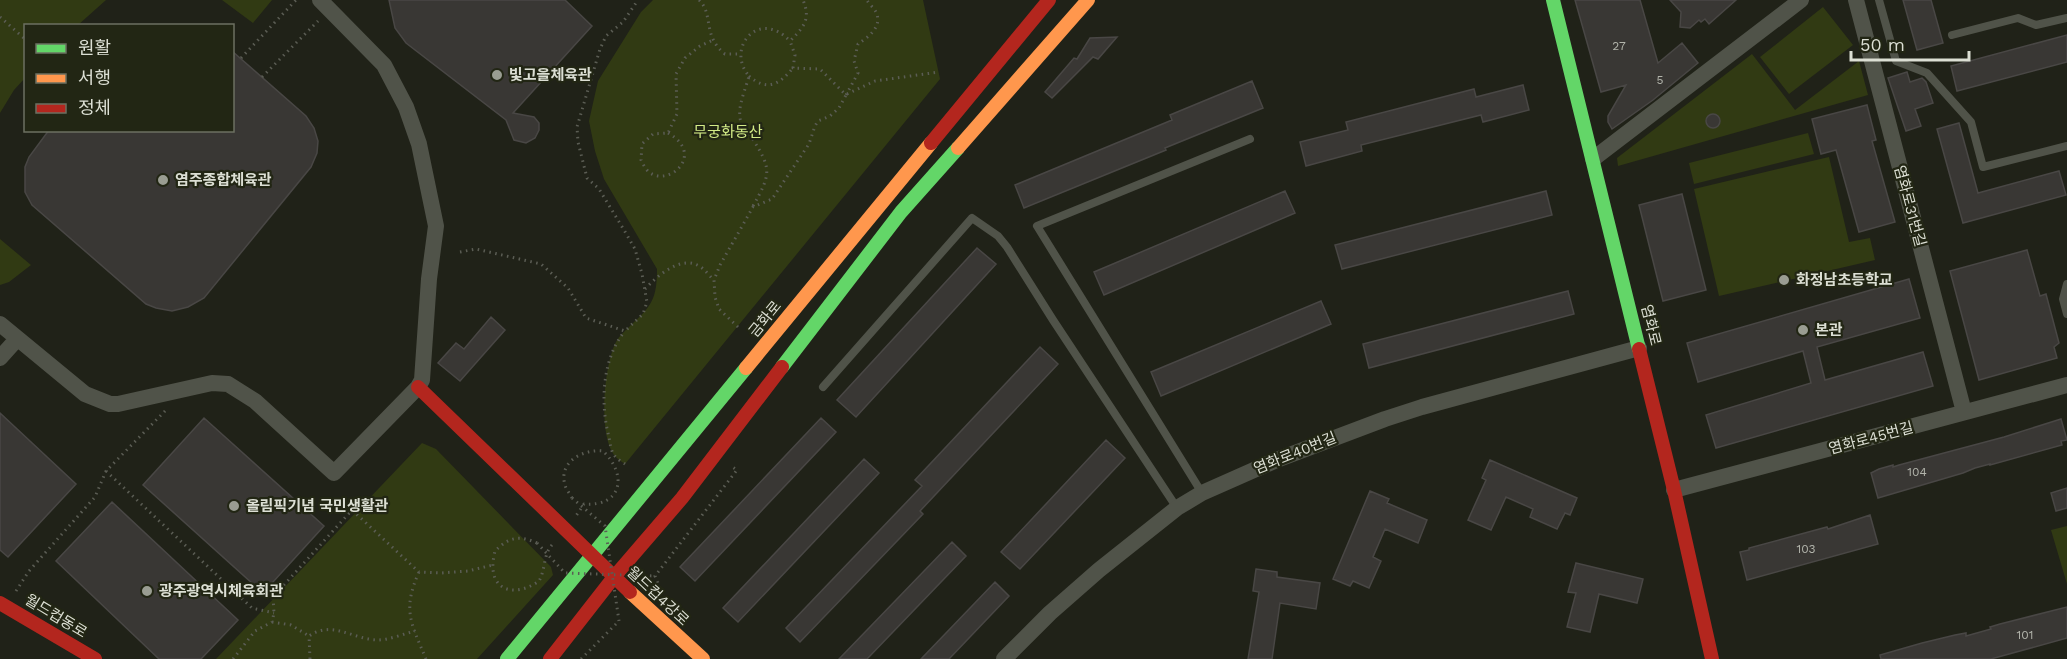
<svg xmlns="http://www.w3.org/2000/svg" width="2067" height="659" font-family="'Work Sans','Noto Sans KR',sans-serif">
  <rect width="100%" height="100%" fill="#202218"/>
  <path fill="#313a13" d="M0,0H106L78,25L26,26L25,78L14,90L0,113Z
    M222,0H272L253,23Z
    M653,0H923L940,79L625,464C622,462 617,459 614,455C598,434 604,365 616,342C619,336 626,330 631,325C652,306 657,298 657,269L604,179L595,151L589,121L598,81L641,12Z
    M1823,7L1853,45L1789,94L1760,57Z
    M1752,54L1795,110L1859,61L1868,95L1618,166L1617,158Z
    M1808,133L1814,154L1694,184L1689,163Z
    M1829,157L1849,242L1870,238L1875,260L1719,296L1694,189Z
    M0,239L31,265L9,282L0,285Z
    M422,443L436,449L551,567L553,575L477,659H216Z
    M2067,526V584L2051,530Z"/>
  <path fill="#393734" stroke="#494745" stroke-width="1.5" d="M389,0H565L592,26L513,113L534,117L539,123V130L535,138L526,143L514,140L506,120L406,43L395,28Z
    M1575,0H1640L1658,63L1682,43L1698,63L1653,100L1612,129L1608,122V116L1626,85L1601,92Z
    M1670,0H1736L1709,24L1705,19L1701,22L1699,20L1690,28L1680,27L1681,12Z
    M1903,0H1931L1943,43L1917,50Z
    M2067,35V62L1957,91L1951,66Z
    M1117,37L1098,59L1093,57L1052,98L1045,92L1074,58L1077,59L1090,38Z
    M232,51L306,116L314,128L318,141L317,153L311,167L204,298L188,307L172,311L156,308L146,304L32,205L25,192V167L29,157L49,130H232Z
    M1907,72L1910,82L1922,78L1926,82L1933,103L1915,109L1921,126L1906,131L1888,78Z
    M1252,81L1263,108L1165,148L1166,150L1024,208L1015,185L1172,120L1170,115Z
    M1523,85L1529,110L1483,122L1481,115L1361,145L1362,151L1306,166L1300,142L1348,130L1346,122L1474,89L1476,97Z
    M1867,105L1876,140L1872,141L1895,222L1859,232L1836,150L1821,154L1812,119Z
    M1706 121a7 7 0 1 1 14 0a7 7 0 1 1-14 0Z
    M1959,123L1978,193L2059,171L2066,195L1963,223L1937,129Z
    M1285,191L1295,213L1104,295L1094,272Z
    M1546,191L1552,215L1342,269L1335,245Z
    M1682,194L1706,290L1663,301L1639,205Z
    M977,248L996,264L856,417L837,400Z
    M2027,250L2040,296L2046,294L2059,343L2054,347L2057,358L1979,380L1950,271Z
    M1909,279L1920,318L1817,347L1825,380L1923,352L1933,386L1716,448L1706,415L1811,383L1803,351L1698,382L1687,343Z
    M1568,291L1574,314L1369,368L1363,344Z
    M1321,301L1331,324L1161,396L1151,372Z
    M491,317L505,330L460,381L438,363L456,343L464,349Z
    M1040,347L1058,364L920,511L923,514L800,642L786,628L922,486L915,480Z
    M0,413L76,484L8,557L0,550Z
    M204,418L324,526L263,593L143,485Z
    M821,418L836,432L695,581L680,567Z
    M2061,419L2067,440L2061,441L2062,445L1990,465V464L1975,468L1963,473L1878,498L1871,473L1879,469L1893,465V467L1899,465L2004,437Z
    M1106,440L1125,458L1020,569L1001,552Z
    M864,459L879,473L738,622L723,608Z
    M1490,460L1577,498L1570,515L1565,513L1557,529L1530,517L1533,509L1506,497L1491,530L1468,520L1486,480L1482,478Z
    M2067,488V508L2056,511L2051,493Z
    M1370,491L1389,499L1387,503L1427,520L1418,543L1385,529L1373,557L1381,561L1369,588L1353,581L1350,586L1333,579Z
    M112,502L238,620L201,659H159L56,561Z
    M1870,515L1878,544L1747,580L1740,552L1749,550V548L1827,527L1828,529Z
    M952,542L966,556L867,659H839Z
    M1576,563L1643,579L1637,603L1599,594L1590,632L1567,627L1576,593L1568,592Z
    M1256,569L1277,572V577L1320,583L1316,609L1280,603L1272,659H1248L1259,592L1253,591Z
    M995,582L1009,596L949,659H921Z
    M2067,607V638L1991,659H1881L1880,655L1922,643L1955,635L1966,633V636L1991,629L1990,627L2000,624Z"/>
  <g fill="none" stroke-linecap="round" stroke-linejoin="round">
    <path stroke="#5b5d54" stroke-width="3" stroke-dasharray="1.5 4.5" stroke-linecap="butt" d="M699,0C714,14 702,36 725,54H740
      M0,17L26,40
      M241,58L296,0
      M749,76C767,92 780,84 793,68
      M262,77L318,21
      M847,94L875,81L939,72
      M846,95L858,73L854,61L858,44C868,37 883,27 876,12C874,8 869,4 867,0
      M668,133C706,154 669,188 649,172C646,170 643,164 641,160L642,144L653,134L668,133L677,114L676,74L685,58L700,46L713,40
      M753,206C771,174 772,169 752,138C748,131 741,125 740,118C738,105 746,88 749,76C725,48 759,8 790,41
      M460,252L476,249L541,264L568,288L586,318L625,331L643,314L647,302L642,274L635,249L624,230L599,189L587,178L578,142L577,127L600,49L606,36L623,22L638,0
      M645,289C657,276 681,255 699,266C705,269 709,276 714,280
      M738,327L719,309L715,297L714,280L720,265L753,207L772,199L809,144L815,126L818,121L830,116L839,108L846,95L820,69L793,68L795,55L790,41C804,27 811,19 803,0
      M625,464C622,462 617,459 614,455C611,451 610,443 609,437C600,404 602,358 625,331
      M106,471L252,608L274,613
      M572,498C570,494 566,489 565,485C558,461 584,449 603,451C628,475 622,507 584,504L576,516
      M537,543C519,535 509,537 495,551C493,559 491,571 496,580C505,596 527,590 539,581C546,569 543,553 553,544
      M419,572C402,610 411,623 426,659
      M16,591L29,571L95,497L106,471L166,410
      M662,594L655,576L737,470L731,466
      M272,622L291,625L309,636
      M233,659L255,631L272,622L274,613L273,597L352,510L419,572L441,573L468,571L493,565
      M310,659L309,636C332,620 352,639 377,640C389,640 403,634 415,631
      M581,659L619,621"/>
    <path stroke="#505349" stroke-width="8" d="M1879,0L1896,61L1927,73L1971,122L1983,167L2067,146
      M1952,35L2018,18L2036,25L2067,18
      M2067,284L2063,299L2067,314
      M823,387L972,218L998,236L1007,247L1053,320L1177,508
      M1202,493L1037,226L1250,139"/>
    <path stroke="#505349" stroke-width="16" d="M1856,0L1964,412
      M1593,159L1801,0
      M0,324L85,394L110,404H118L212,383L228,384L255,401L334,473L418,387L422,380L429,279L436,226L419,144L406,107L384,65L320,0
      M0,358L17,339
      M1674,490L2067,385
      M1004,659L1050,613L1099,570L1177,508L1202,493L1279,459L1385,419L1422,407L1639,348"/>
    <path stroke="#63d668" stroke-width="14" d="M1553,0L1639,349
      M782,367L901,212L958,148
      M507,659L746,368"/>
    <path stroke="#ff974d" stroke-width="14" d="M958,148L1088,0
      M746,368L931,143
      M630,592L703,659"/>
    <path stroke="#b3261e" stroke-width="14" d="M931,143L1049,0
      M1639,349L1674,490L1712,659
      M418,387L630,592
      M0,603L95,659
      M550,659L614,577L682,498L782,367"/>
    <path stroke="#5b5d54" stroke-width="3" stroke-dasharray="1.5 4.5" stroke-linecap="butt" d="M572,498L605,526L619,621
      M537,543L565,573L655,576"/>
  </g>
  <g fill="#9a9d92" stroke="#222614" stroke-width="2">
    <circle cx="497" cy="75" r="6"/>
    <circle cx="163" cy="180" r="6"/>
    <circle cx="1784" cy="280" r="6"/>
    <circle cx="1803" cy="330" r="6"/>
    <circle cx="234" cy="506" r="6"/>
    <circle cx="147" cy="591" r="6"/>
  </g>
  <g text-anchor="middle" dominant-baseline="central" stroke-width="4.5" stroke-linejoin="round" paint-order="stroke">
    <g font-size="12" fill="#b3b5ac">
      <text x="1619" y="46">27</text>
      <text x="1660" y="80">5</text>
      <text x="1917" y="472">104</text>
      <text x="1806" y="549">103</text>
      <text x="2025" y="635">101</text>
    </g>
    <g font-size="15" font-weight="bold" fill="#dcdfd4" stroke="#222614" text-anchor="start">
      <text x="509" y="75">빛고을체육관</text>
      <text x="175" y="180">염주종합체육관</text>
      <text x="1796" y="280">화정남초등학교</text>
      <text x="1815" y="330">본관</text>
      <text x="246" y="506">올림픽기념 국민생활관</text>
      <text x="159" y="591">광주광역시체육회관</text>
    </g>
    <g font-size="15" fill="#d3eb87" stroke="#222614">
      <text x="728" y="132">무궁화동산</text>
    </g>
    <g font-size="15" fill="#dcdfd4" stroke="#222614">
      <text transform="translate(1910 206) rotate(75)">염화로31번길</text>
      <text transform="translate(765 319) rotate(-51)">금화로</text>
      <text transform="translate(1651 325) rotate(76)">염화로</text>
      <text transform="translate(1871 438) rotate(-15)">염화로45번길</text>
      <text transform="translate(1295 453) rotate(-22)">염화로40번길</text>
      <text transform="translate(658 596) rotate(43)">월드컵4강로</text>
      <text transform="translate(56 616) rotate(31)">월드컵동로</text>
    </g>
  </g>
  <rect x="24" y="24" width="210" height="108" fill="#222614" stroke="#6c7061" stroke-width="1.5"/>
  <rect x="36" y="44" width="30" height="9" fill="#63d668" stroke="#6c7061" stroke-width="1.5"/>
  <text x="78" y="54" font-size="18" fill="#dcdfd4">원활</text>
  <rect x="36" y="74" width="30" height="9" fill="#ff974d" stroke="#6c7061" stroke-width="1.5"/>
  <text x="78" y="84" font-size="18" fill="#dcdfd4">서행</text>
  <rect x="36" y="104" width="30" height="9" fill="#b3261e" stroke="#6c7061" stroke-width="1.5"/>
  <text x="78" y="114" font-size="18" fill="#dcdfd4">정체</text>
  <path d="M1851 51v9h118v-9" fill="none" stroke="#dcdfd4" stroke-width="3"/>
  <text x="1860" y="51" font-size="18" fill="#dcdfd4" stroke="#222614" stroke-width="4.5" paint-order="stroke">50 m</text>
</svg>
